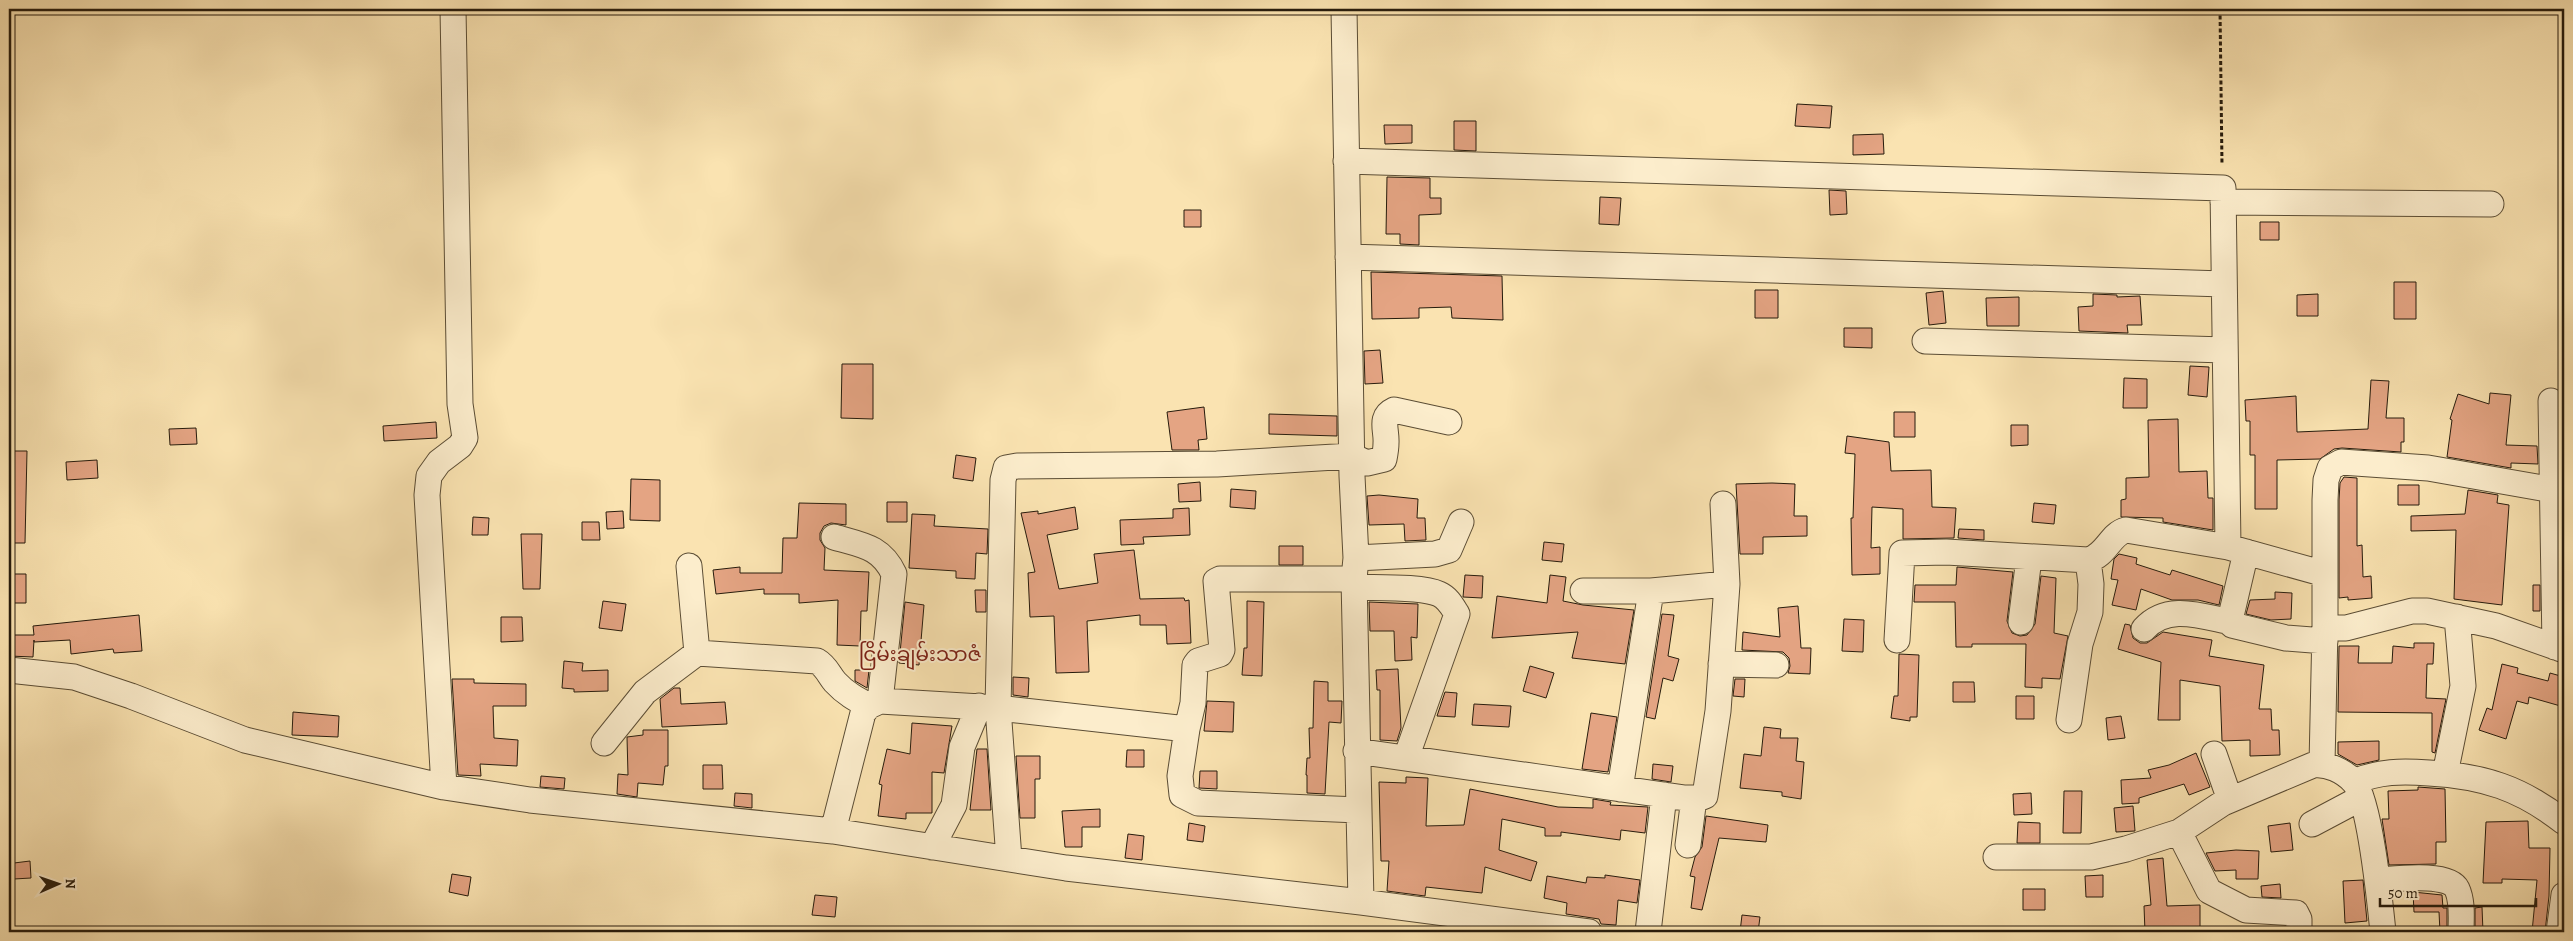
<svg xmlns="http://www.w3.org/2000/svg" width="2573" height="941" font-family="Alegreya,'Noto Sans Myanmar',serif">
  <rect width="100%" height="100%" fill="#fae3b1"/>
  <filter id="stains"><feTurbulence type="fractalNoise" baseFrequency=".004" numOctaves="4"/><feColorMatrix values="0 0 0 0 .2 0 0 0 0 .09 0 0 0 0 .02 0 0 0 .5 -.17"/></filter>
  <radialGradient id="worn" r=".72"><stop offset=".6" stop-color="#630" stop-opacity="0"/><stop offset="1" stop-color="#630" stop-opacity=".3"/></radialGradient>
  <path fill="#e4a483" stroke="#261b0c" d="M1797,104L1832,106L1830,128L1795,126Z
    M1454,121H1476V151L1454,150Z
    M1384,125H1412V143L1385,144Z
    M1883,134L1884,154L1853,155V135Z
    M1387,177L1430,178V198H1441V214L1419,215V245L1400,244V234H1386Z
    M1829,190L1846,191L1847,214L1830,215Z
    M1600,197L1621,198L1619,225L1599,224Z
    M1184,210H1201V227H1184Z
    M2260,222H2279V240H2260Z
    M1371,272L1502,276L1503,320L1452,318L1451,307L1419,308V318L1372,319Z
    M2394,282H2416V319H2394Z
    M1755,290H1778V318H1755Z
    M1943,291L1946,323L1929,325L1926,293Z
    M2093,294L2117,295V297L2140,296L2142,325H2127L2128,333L2079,331L2078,307L2093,306Z
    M2318,294V316H2297V295Z
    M2019,297V326H1987L1986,298Z
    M1844,328H1872V348L1844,347Z
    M1380,350L1383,383L1365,384L1364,351Z
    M842,364H873V419L841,418Z
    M2190,366L2209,367L2207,397L2188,395Z
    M2124,378L2147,379V408H2123Z
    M2371,380L2389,381L2386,418H2404V442H2401V452L2342,448L2334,449L2320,459L2277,460V509H2255V455H2250V421H2246L2245,400L2296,396L2297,432L2368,429Z
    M2490,393L2511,395L2506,445L2537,446L2538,464L2511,463V468L2447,457L2452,420L2450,419L2458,394L2489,404Z
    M1204,407L1207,439L1198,440L1199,450H1172L1167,412Z
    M1894,412H1915V437H1894Z
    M1269,414L1337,416V436L1269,434Z
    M2178,419L2179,472L2207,471L2208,498H2213V530L2163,522V518L2121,517V500L2126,499V478L2149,477L2148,420Z
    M436,422L437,438L384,441L383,426Z
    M2011,425H2028V445L2011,446Z
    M196,428L197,444L170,445L169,429Z
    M1847,436L1889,442L1891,471L1931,470L1932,507L1956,508L1954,538L1903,539V509L1872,507L1871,548L1880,547V574L1852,575L1851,518H1853L1855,454L1845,453Z
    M9,451H27L25,543H9Z
    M956,455L976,458L973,481L953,478Z
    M97,460L98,478L67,480L66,462Z
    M2344,477L2357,478V546L2362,545L2363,577L2371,576L2372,598L2348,600V597L2339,598V500L2340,483Z
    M631,479L660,480V521L630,520Z
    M1200,482L1201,501L1179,502L1178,484Z
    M1772,483L1795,484L1794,516H1807V536L1763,537V554H1740L1736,484Z
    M2398,485H2419V505H2398Z
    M1231,489L1256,491L1255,509L1230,507Z
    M2468,490L2498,495L2497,503L2509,505L2502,605L2454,599L2456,530L2411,531V516L2465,514Z
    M1379,495L1418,499L1417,518H1425L1426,540L1405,541L1404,524L1369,525L1367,496Z
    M887,502H907V522H887Z
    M799,503L846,504V525L831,523L824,526L820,533V540L825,548L824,570L869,572L867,611H861L860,646L837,645L838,600L799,603V594H764V589L716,594L713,570L740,567V573H782L783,538H797Z
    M2034,503L2056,505L2054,524L2032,522Z
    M1075,507L1078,529L1047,535L1059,589L1098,583L1094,554L1134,550L1140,599L1184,598L1185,601L1189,600L1191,643L1167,644L1166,625H1140V615L1087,621L1089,672L1056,673L1054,616L1030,617L1028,573L1035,572L1021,513L1038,511V514Z
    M1189,508L1190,535L1143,537L1144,544L1121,545L1120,520L1173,518V509Z
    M623,511L624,528L607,529L606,512Z
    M912,514L935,515L934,526L988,529L987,554L976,553L975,579L956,578V571L909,568Z
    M473,517L489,518L488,535H472Z
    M582,522H599L600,540H582Z
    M1959,529L1984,530V540L1958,538Z
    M521,534H542L540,589H523Z
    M1544,542L1564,544L1562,562L1542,560Z
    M1279,546H1303V565H1279Z
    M2119,554L2137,558L2136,564L2170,575L2172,570L2223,586L2219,605L2198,600H2172L2141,589L2136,610L2112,605L2118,580L2111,579L2114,559Z
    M1957,567L2013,572L2007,621L2012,633L2020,636L2027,635L2035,624L2041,576L2056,578L2054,633L2068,636L2060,679L2042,678V688L2025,687L2026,644H1972V647H1956L1955,602H1914L1915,585H1956Z
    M9,574H26V603H9Z
    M1465,575L1483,576L1482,598L1463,597Z
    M1550,575L1566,577L1563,601L1583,605L1634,610L1625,664L1572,658L1578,632L1492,638L1497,596L1547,603Z
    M2533,585H2540V611H2533Z
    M975,590H986V612H976Z
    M2275,592L2292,593L2291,619L2271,620L2246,614L2250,600L2275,599Z
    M603,601L626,604L622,631L599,628Z
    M1247,601L1264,602L1262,676L1242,675L1244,648H1247Z
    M905,602L924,605L919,665L899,663Z
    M1369,602L1418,604L1417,638L1411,637L1412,660L1395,661L1394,631H1370Z
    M1798,606L1801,648H1811L1810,674L1788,673L1790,666L1789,658L1783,652L1742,650L1743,632L1780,637L1778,608Z
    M1662,614L1674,615L1668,656L1679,659L1673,681L1663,678L1655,719L1646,717Z
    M139,615L142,651L114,653L113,649L71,654L70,640L34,642V640L33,657L9,656V635H34L33,626Z
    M501,617H522L523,641L501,642Z
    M1844,619L1864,620L1863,652L1842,651Z
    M2125,624L2130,625L2133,638L2140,643H2147L2163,632L2212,640L2209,656L2264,665L2259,709H2271L2272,730H2279L2280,755L2250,756V740L2222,741L2220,686L2180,680V720H2158L2161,662L2118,649Z
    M2414,643H2434L2433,664H2427L2426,698L2446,699L2435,753L2432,752V713L2338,712L2339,646H2359L2358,663H2392L2393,646L2414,648Z
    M1899,654L1919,655L1917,717H1910V721L1891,718L1894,696H1898Z
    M564,661L583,663L582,671L608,670V691L574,692V689L562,688Z
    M2502,664L2518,668L2517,673L2548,681L2550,673L2564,677V707L2529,697L2528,704L2517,701L2506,739L2479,730L2487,708L2492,710Z
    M1530,666L1554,673L1546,698L1523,691Z
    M1398,669L1401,728L1397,741L1380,740V690H1377L1376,670Z
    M855,670H869L867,688L855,681Z
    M1013,677L1029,678L1028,697L1013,695Z
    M452,679H474V683L526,684V706H493L494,738L518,740L517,766L480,764L481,776L458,775Z
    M1735,679H1745L1744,697L1733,696Z
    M1314,681L1328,682V701H1342L1341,723L1329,722L1325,794L1307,793V775H1306L1307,758H1310L1309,728H1313Z
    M1953,682H1974L1975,702H1953Z
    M674,688H680L681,704L725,702L727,724L662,727L660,699Z
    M1445,692L1457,693L1455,717L1437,716Z
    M2016,696H2034V719H2016Z
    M1207,701L1234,702L1233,732L1204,731Z
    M1474,704L1511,706L1509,727L1472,725Z
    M293,712L339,716L338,737L292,735Z
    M1591,713L1617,717L1608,772L1582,769Z
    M2121,716L2125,738L2108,740L2106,718Z
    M912,723L952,726L944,773L932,772V813H906V819L878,816L882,785L879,784L887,749L910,754Z
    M1764,727L1781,729L1780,738H1798L1796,761L1804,762L1801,799L1782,796V792L1740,788L1744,754L1761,756Z
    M643,730H668V766H665L663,785L638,783L637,797L617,794L618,774L628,775L627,737L643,735Z
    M2379,741V760L2357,765L2338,754V742Z
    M977,749H987L991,810H970Z
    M1127,750H1144V767H1126Z
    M2196,753L2210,787L2189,795L2184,784L2139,798V803L2122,804L2121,780L2151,778L2148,770L2169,765Z
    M1016,756H1040V779H1035V818H1020Z
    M1653,764L1673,766L1671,782L1652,779Z
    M703,765H722L723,789H703Z
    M1200,771H1217V789L1199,788Z
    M541,776L565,778L564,789L540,787Z
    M1406,777L1428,778L1426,826L1464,825L1470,789L1558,807L1593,808V799L1611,802L1610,805L1648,807L1645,833L1621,830L1620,840L1561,832V836H1545V828L1502,819L1499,850L1537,862L1531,881L1485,867L1482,893L1426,887L1425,896L1387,891L1389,861H1381L1379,782L1406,783Z
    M2418,787L2445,789L2446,842H2436V864L2389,865L2382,819H2389L2388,791L2418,790Z
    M2064,791H2082L2081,833H2063Z
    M735,793L752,794V808L734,806Z
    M2031,793L2032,814L2014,815L2013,794Z
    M2133,806L2135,831L2116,832L2114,808Z
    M1100,809V827H1082V847H1065L1062,811Z
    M1706,816L1768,825L1766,842L1719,838L1702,910L1691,908L1695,877L1690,876L1695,857L1702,847Z
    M2528,821L2529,848H2550L2549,896L2545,932H2532L2537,880L2502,879V883H2483L2486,822Z
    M2018,822L2040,823V843H2017Z
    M1189,823L1205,826L1203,842L1187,840Z
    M2290,823L2293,850L2271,852L2268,826Z
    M1128,834L1144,836L1142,860L1125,858Z
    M2236,850L2259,851L2258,879H2236V870L2215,871L2206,853Z
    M2163,858L2167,906L2200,905V932H2145L2144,906L2151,905L2147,860Z
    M30,861L31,878L14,879V863Z
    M452,874L471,877L468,896L449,892Z
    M1605,875L1640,880L1637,903L1618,900L1616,925L1601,924L1599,919L1566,914L1567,903L1544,898L1547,876L1586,883L1587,877L1605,878Z
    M2103,875V897H2086L2085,876Z
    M2363,880L2367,921L2345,923L2343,881Z
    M2280,884L2281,898L2262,897L2261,886Z
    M2023,889H2045V910H2023Z
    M2413,892L2442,895L2443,908H2447V932H2440L2439,912H2414Z
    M815,895L837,897L835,917L812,915Z
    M2482,907L2483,932H2475V908Z
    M1742,915L1760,917L1758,932H1740Z"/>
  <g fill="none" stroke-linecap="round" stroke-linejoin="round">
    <defs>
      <path id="street" d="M1344,9L1352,476L1356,558L1354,579L1361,902
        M1346,161L2223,188L2228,547L2325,574
        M2223,202L2491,204
        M1348,257L2224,284
        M1925,341L2225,350
        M2551,401L2555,647
        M834,537C861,545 881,546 894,574L880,701
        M2246,552L2231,616L2232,625L2286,638L2325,641
        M1356,558L1435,554L1449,550L1461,522
        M689,566L697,653
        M1354,587C1375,588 1422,586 1439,594C1448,598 1452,606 1457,614L1406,758
        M1583,591H1651L1727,584
        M2021,622L2029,558
        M2325,628V500L2326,480L2330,468L2341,462L2428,468L2553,490
        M2144,629C2167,603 2201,616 2231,622
        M1897,640L1902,553L1946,552L2088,560C2106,556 2110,534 2126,530L2228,547
        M1721,664L1776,665
        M9,670L74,677L131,696L245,740L444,787L530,800L833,831L1066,868L1361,902L1589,932
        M2069,720L2080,644L2090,612L2091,584L2088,560
        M1187,729L1193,703L1195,665L1198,661L1220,654L1222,650L1216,581L1220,579H1354
        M604,743L645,692L697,653L817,661C826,666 829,675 835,682C845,693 856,699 869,706
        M1356,751L1685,798H1700L1705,796L1718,711L1727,584L1723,504
        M2214,754L2230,800
        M2322,764L2325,628H2346L2412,611H2427L2496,626L2564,650
        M2445,774L2463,686L2457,617
        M2354,782C2379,771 2402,771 2429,773C2483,776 2521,788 2564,822
        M444,787L427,495L429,476L439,462L460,446L465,438L460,404L453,9
        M1620,789L1651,591
        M2312,824L2361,798
        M833,831L863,713L869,706L880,701L998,708L1187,729L1180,776L1182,795L1198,803L1358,810
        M2179,832L2209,891L2246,910L2296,913L2299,919V932
        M1688,845L1694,798
        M932,847L954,805L962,747L979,706
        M1996,857H2091L2126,849L2179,832L2223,803L2313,765C2327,763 2344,771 2354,782C2370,802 2380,903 2383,932
        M1009,859L998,708L1003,480L1006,468L1017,466L1217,464L1352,456L1367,463L1384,459C1385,454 1386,448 1386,443C1387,430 1379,417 1394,410L1449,422
        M2378,880C2395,879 2449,872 2457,889C2463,902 2461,919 2461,932
        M1648,932L1664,795
        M2559,932L2564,895"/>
    </defs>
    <use href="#street" stroke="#5b4d35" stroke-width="27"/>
    <path stroke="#261b0c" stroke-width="3" stroke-dasharray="4 2.5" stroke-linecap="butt" d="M2220,9L2222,165"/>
    <use href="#street" stroke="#fcedcc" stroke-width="25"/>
  </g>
  <g text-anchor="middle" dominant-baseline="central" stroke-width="4" stroke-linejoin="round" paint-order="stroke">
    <g font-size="20" fill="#7a1f14" stroke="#fcedcc">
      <text x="920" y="654">ငြိမ်းချမ်းသာဇံ</text>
    </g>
  </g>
  <rect width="2573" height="941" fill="none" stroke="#fae3b1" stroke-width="30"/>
  <rect x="10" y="10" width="2553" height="921" fill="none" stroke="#261b0c" stroke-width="2.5"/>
  <rect x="15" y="15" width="2543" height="911" fill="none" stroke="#261b0c"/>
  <g transform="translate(58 884) rotate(88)" stroke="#fcedcc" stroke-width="4" paint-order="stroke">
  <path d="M0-4L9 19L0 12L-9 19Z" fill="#261b0c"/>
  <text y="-8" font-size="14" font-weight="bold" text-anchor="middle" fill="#261b0c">N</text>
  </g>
  <path d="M2380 898v8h156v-8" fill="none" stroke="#261b0c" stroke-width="2.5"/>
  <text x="2388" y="898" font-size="15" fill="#261b0c" stroke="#fcedcc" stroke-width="4" paint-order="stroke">50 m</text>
  <rect width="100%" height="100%" filter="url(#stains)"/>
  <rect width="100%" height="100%" fill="url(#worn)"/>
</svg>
